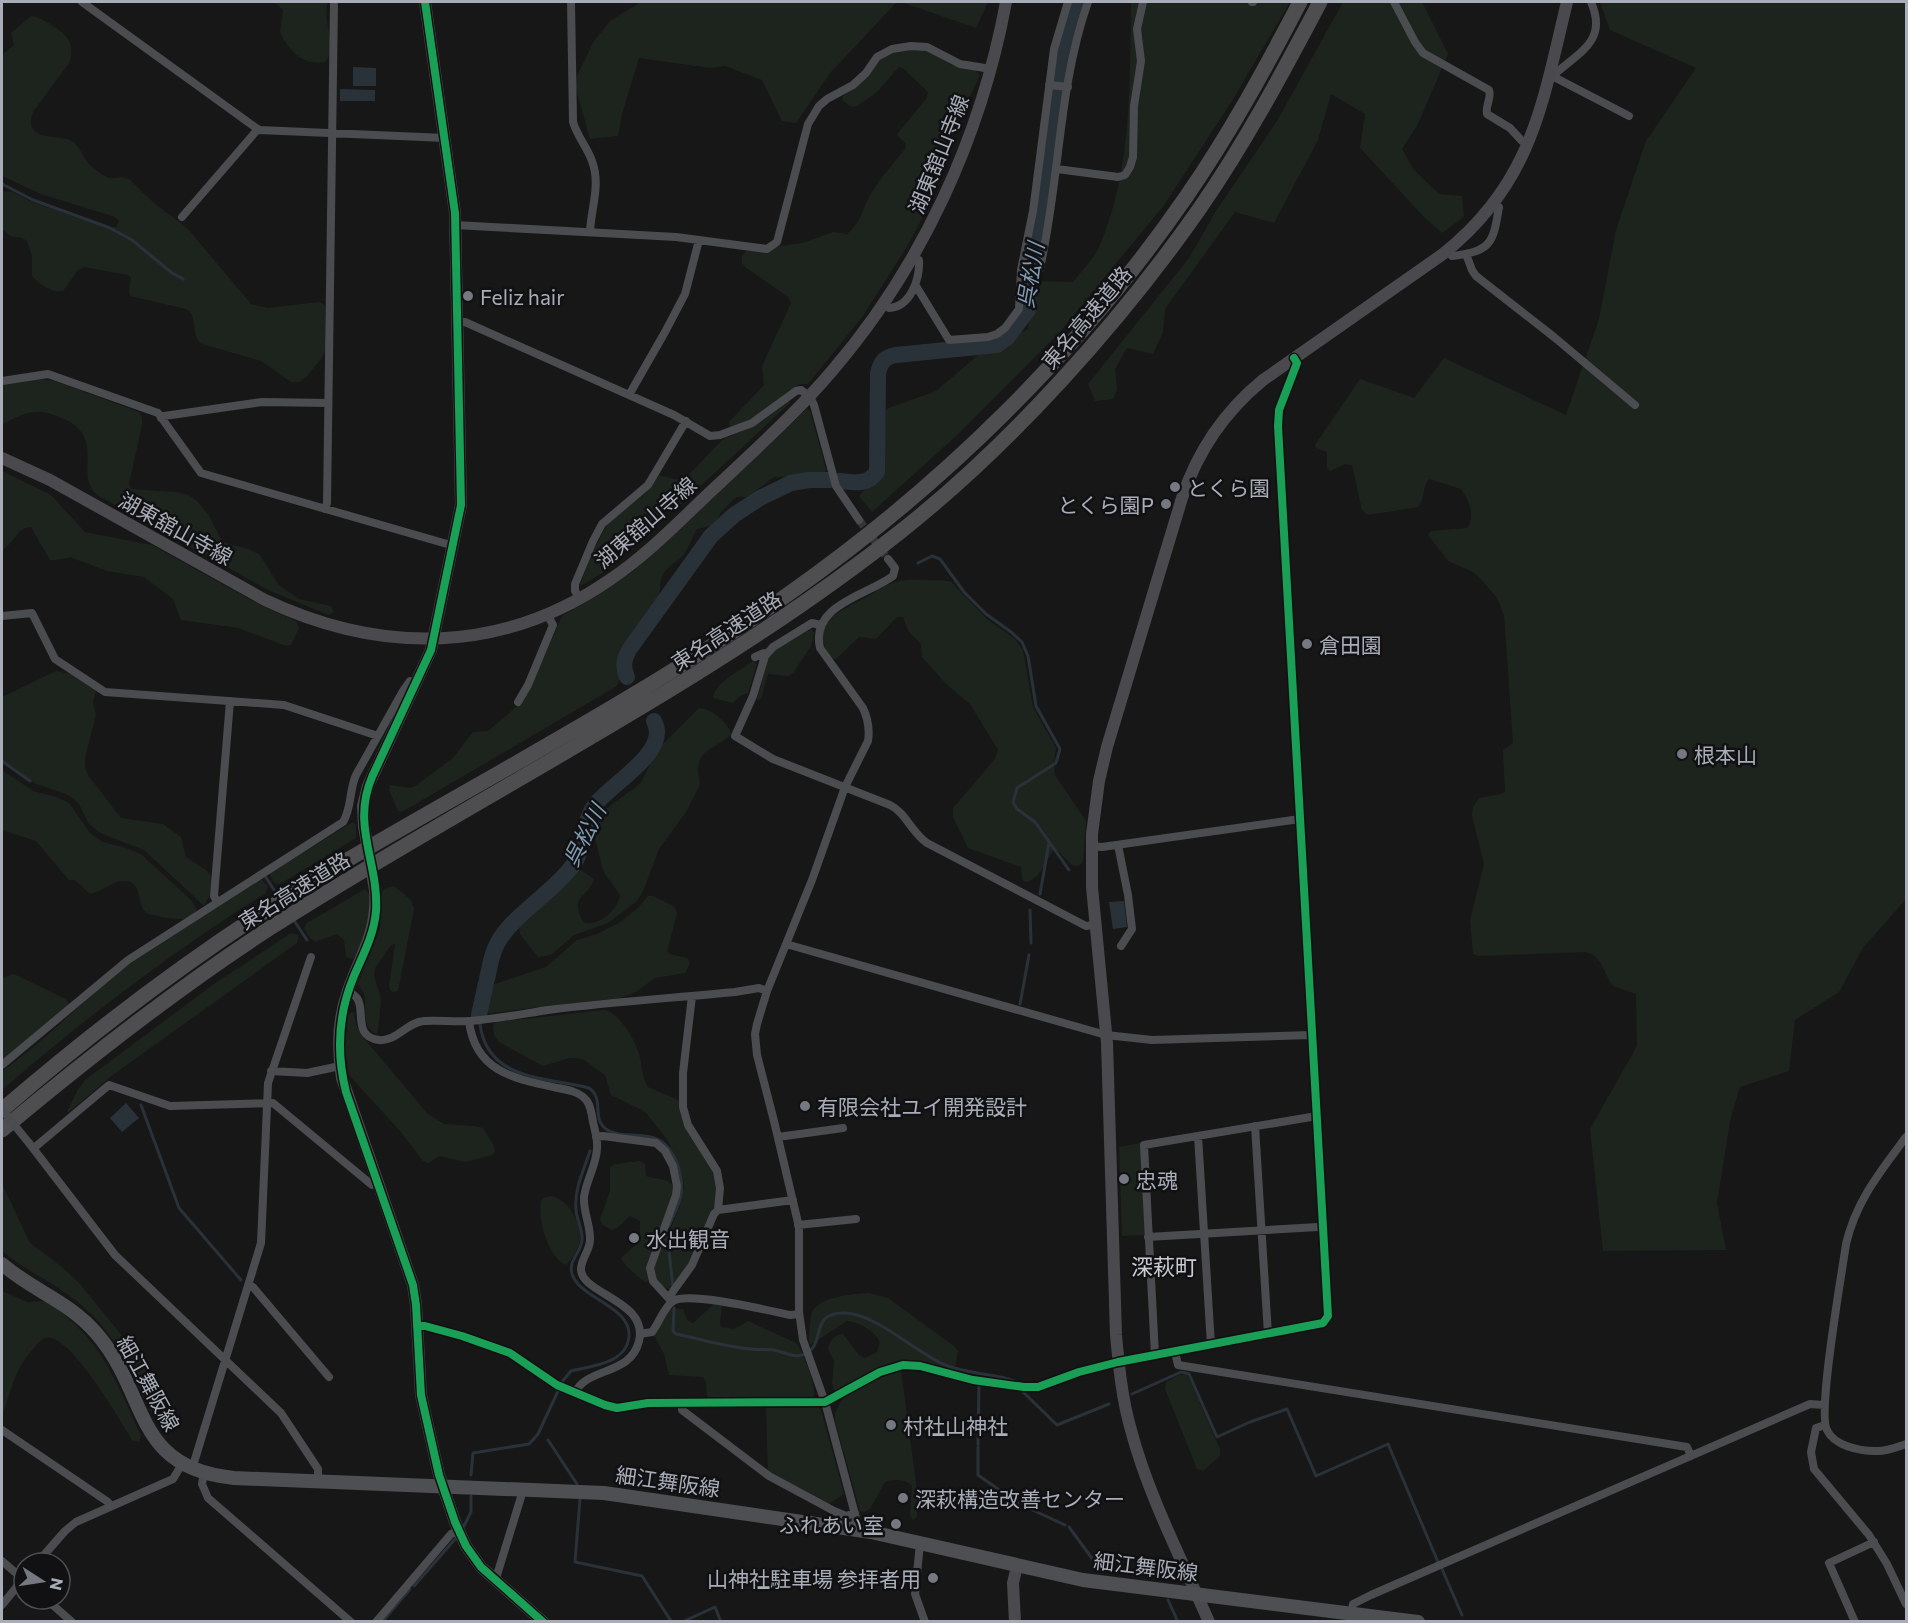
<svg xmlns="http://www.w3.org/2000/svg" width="1908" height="1623" font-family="Commissioner,'Noto Sans JP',sans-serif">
  <rect width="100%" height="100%" fill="#171717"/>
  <path fill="#1d241e" d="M274,2H328C321,21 339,47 325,62C303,66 289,51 280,32L283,10Z
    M641,2H897L830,73L796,123L782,121L762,80L725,66L710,68L639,58L622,114L618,136L590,139L574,82L594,41L610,21Z
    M901,2H988L976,28Z
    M1131,2H1290L1232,101L1164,205L1059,333L955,437L872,512L859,496L882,469L886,409L936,391L978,355L1028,329L1035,281L1073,282C1082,270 1095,258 1100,245C1132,169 1130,82 1131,2Z
    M1343,2H1422L1448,54L1418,124L1402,149L1414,170L1439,194L1462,196L1464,217L1442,233L1424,217L1360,148L1365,114L1331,94L1318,140L1274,223L1235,212L1165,309L1163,332L1153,354L1127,348L1115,369L1117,390L1113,399L1095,401L1088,384L1189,258L1216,211L1277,121Z
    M1600,2H1906V899L1863,948L1839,992L1795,1020L1789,1071L1740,1087L1730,1121L1717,1203L1726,1250L1603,1251L1590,1129L1637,1046L1636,994L1613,986C1603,973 1603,956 1585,952L1478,956L1473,954L1470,920L1484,864L1472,816L1473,807L1479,798L1501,794L1505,792L1503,750L1513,743L1504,615L1497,598L1480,578L1473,572L1448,561L1428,535L1431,531L1467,528C1476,516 1469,500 1461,489L1429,479C1422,487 1425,500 1418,507L1368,515L1362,510L1352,465L1346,464L1330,471L1327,468V452L1316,448L1315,445L1360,379L1414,398L1444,358L1566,415L1599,319L1616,230L1646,141L1696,68L1610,30Z
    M31,16C40,16 63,31 68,39C73,46 72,56 69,63L33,112C22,142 56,134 70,140C81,145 82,158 91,166C96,170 104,177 110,178C118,179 122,175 129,179L153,202L188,229L251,304L268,308L319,302L325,305L326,348L323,356L307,376L300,382H291L261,361L202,344C189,335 200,317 186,309L130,296L129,291L131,278L128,275L84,267L78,270L63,291C51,293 39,284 32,276V256L27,241L22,238L10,236L2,229V191L13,192L32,202L103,227H116L119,221L115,217L41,194L2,176V55L14,45L11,33Z
    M911,50H926L952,65L975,70L980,75L938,166L927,209L908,245L863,316L808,384H799L750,420L730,427L729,422L764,385L762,366L791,303L788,297L745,267L742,263V256L746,251L802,243L834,232L847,234C863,221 862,207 872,192C881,177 894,163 905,149L906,144L898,136V133L926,99L928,92L904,69L899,67L876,93L857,106L851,107L842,100L843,96L862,82L879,60L893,53Z
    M39,379L55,381L139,412L142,418V425L129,484L131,489L176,492L189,495L198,502L208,514L221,539L226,543L248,549L259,554L279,585L299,599L331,606L334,612L329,615L270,591L97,495C73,472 107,439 64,419C36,406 27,412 2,424V384Z
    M789,401L790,403L677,508H668L621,552L613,566L591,580L580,586L590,557L607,525L618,514L645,494L659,475L683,481L722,440L761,422Z
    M807,409L810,411L826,469L825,475L774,477L747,497H737L734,499L721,512L715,525L697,529C692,537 690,547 684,554C678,562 665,567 662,577C658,588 662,598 656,609C646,624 632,634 625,650C619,662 623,675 617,686L402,812L398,811L389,790L390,785L411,788L418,784L453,758L473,732L488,731L522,702L531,686L562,616L600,594L632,572Z
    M2,471L51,495L85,532L152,545L262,606L296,621L299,628L291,645L286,646L238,628L181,620L173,599L144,577L107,571L70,557L56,560H50L31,527C17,527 13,545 2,550Z
    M942,580L951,582L987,619L1015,639L1023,650L1033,707L1056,748L1054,764L1055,775L1086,821L1083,862L1078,866L1072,865L1059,852L1054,850C1045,861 1040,880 1025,882L1022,879L1021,867L968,848L953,817V808L995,759L998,750L970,704L946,684L922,657L921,644L908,631L903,617H897L876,639L859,637L836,659H833C804,626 841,610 867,597C876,592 886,584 896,582C910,578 928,581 942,580Z
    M811,629L814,633L811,646L793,673L789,676L768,674L761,699L757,700L768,658L775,650Z
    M753,661L757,664L748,693L740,696L733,703L713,698C714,683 741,670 753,661Z
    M56,671L71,674L96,691L93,702L96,715L85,758V767L88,775L121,818L163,824L181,837L186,857L206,870L211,876L210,895L204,906L144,850L100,833L89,824L79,804L73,798L66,794L36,784L2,759V697Z
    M699,708C710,708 730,724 731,734C720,747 700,747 698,768C697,775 701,780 699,787L686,812L659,849L644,889L637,901L608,923L574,935L551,955L538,957L520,934L519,925L575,870H581L594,879C588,899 569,894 583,922C598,928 618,910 620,895L605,874L602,866L593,831L595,817L641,783L657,750Z
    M2,770L33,791L57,797L69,803L90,833L103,842L126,848L141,854L191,900L196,907V912C192,915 188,918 184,919C179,920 151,916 147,913C136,906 143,881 125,881C113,880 102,892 90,894L75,880H69L36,841L2,830Z
    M353,822L356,825V838L280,884L274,883L270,875L272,871Z
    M261,879L268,886L266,893C173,951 85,1018 2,1090V1071C48,1039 86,997 131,963Z
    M394,886L411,900L414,909L398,991L393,992L390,990L389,986L395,944L391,945L375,968L374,975L381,999L378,1031L376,1034C361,1026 366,1011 365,997C364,992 361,989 358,984L380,928L382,891L386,888Z
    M365,889L369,894C371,914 367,942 353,959L346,957L344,940L337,934L315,942L310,938L304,928L307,923Z
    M648,896H653L675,907L677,913L667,952L670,954L687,958L690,963L685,973L655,978L636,992L620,998L489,1013L484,1011L487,992L492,985L546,967L577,940L597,934L619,923L638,908Z
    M291,933L299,935L297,943L110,1077L69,1112H67L77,1091L85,1080L214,984Z
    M14,974L66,999L69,1005L2,1062V978Z
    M604,1010C619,1012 635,1040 639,1054C642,1065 642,1078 648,1087L676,1099L680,1102L685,1126L714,1172L717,1188L715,1209L702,1232L690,1263L671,1290L660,1286L655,1280L653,1265L663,1238L669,1232L680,1206L684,1186L682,1174L668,1141L647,1114L642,1110L611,1095L605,1075L584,1060L577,1058H570L543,1066L499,1042L494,1035L493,1025L497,1022Z
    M352,1012L354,1013L356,1025L362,1036L428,1114L444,1124L475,1126L483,1128L494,1146L495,1151L493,1155L465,1162L439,1156L429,1163L423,1161L400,1131L349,1075L345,1048L348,1015Z
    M1141,1143L1146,1235L1122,1236L1119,1147Z
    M640,1161L645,1164L646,1176L668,1181L673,1186L671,1203L648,1261L649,1280L646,1282C641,1280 623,1264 621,1258L640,1241V1221L630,1216L617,1228L611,1230L603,1225L600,1219L610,1191V1167L615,1164Z
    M2,1184L30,1243L62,1267L79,1283L146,1365L155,1385L158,1407L154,1412L149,1410C131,1366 111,1326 71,1297C49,1280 23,1269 2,1251Z
    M551,1196C568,1198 582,1224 580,1240C579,1248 572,1259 566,1265C549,1259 537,1219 541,1201L543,1198Z
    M2,1291L27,1302L42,1301L47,1302C103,1340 114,1378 141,1436L139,1442L132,1440C121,1422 69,1331 45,1338C42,1339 37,1344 35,1347C15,1367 11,1391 2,1416Z
    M869,1293L888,1298L954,1346L958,1351L955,1368L949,1370C937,1366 924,1362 912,1361C884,1360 860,1378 837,1391L834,1390L832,1383L834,1361L828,1349C828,1342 836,1333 843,1334L859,1355L865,1358L877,1352L880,1342C875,1331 859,1322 847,1321L810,1345C808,1338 809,1333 810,1326C810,1322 811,1316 812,1312C820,1296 853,1294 869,1293Z
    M714,1304L722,1306L720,1323L721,1327L734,1329L748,1321L796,1343C803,1351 818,1389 813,1398L713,1399L707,1396L706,1382L703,1377L669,1375L664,1354L654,1335L669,1310L672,1308L683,1309L687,1320L693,1323Z
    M899,1369L901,1370L918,1498L917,1517L913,1520L910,1516L912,1486C907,1479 892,1479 885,1482L870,1509L864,1512L860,1511L835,1421C833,1392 876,1377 899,1369Z
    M1179,1375H1186L1189,1378L1220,1449V1456L1203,1471L1197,1469L1165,1389L1166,1382Z
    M818,1407L821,1410L844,1494L827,1505L768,1473L766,1408Z"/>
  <path fill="#2a3239" d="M353,67L376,68V86H353Z
    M340,89L375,90V101H340Z
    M1124,901L1127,927L1113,929L1109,902Z
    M126,1103L139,1118L122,1132L110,1118Z"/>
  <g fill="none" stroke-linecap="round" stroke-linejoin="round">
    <path stroke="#2a3239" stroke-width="3" d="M2,184L33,200L110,228L132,240L172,273L183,279
      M918,563L932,556L940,559L964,592L986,614L1011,632L1022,642L1028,656L1036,706L1060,749L1056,763L1017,788L1013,802L1017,809L1035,822L1069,870
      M2,761L30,781
      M265,876L278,896
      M1040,894L1049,843
      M1030,910L1031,943
      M293,919L307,940
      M1020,1004L1029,955
      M480,1024C487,1081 546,1077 589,1088C605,1099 591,1118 606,1129C617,1137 638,1134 651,1137C674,1142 684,1175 681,1195C679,1206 673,1216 669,1226
      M141,1105L179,1208L241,1280
      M667,1232L673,1288
      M674,1308L673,1331L676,1334C701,1339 726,1347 751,1349C759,1350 767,1349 774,1350C785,1352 794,1359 805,1354C827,1344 808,1312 845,1313C877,1314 916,1353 945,1365C969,1375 998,1373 1020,1383
      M561,1383L571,1371C591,1366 627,1364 629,1336C631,1306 580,1299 572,1274C568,1260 581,1253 582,1240C583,1229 576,1219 576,1209C574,1190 584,1169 590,1151
      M1022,1391L1057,1425L1109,1404
      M1132,1394L1181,1372L1189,1374L1217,1437L1250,1422L1287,1409L1316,1476L1388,1444L1438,1562
      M548,1440L577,1484
      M978,1445L979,1385
      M978,1447V1475L1018,1503
      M471,1475L473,1453L529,1444L538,1434L559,1389
      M580,1499L575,1562L642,1576L671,1621
      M1024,1506L1065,1525
      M464,1526L471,1512V1496
      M1069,1527L1099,1568
      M1442,1569L1462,1615
      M414,1586L457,1537V1539
      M1168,1600L1178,1622
      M382,1622L410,1589
      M682,1622L715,1607L721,1622"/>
    <path stroke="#2a3239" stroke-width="16" d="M839,481C854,482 867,486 877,472L878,374C880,363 884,357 896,355L997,345L1007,338L1028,310L1030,271L1042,213L1062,62L1066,40L1078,2
      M627,677C622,666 624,657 631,647L711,536L734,515L760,498L791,483L809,480H830
      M487,979C490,967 491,955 497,944C511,916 554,892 573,865C586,847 582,822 595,805C611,783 671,752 654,721
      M479,1015L486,983"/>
    <path stroke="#343537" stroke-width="8" stroke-dasharray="8 4" stroke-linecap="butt" d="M859,520L888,559"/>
    <path stroke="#4b4c50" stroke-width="8" d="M82,2L259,130L445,138
      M571,2L573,122C577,136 587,147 592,161C601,185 591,208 590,232
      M1252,2H1253
      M1394,2L1415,42L1423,53L1489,90C1492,98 1485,105 1487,114L1510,128L1522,141L1528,144
      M1552,76L1629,116
      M1555,77L1557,72C1583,50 1607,39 1591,2
      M1049,85L1068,87
      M1057,169L1118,177L1125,175L1130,167L1133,157L1134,106L1141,61L1137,29L1143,2
      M182,217L258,129
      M455,225L676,237L767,249L777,242L808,124L819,106L827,99L853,85L866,73L877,57L892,49L911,46L927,47L960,64L991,69
      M1448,251L1452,256C1491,251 1493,244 1499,207L1494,203
      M1466,254L1472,270L1476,276L1554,337L1635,405
      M1040,268C1060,180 1058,87 1088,2
      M916,286L949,340L988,337L997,334L1005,328L1019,309L1021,270L1033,211L1054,49L1068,2
      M883,304L889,308C911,307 920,278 919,260L913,257
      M456,322H465L674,415L710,436L720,435L752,423L796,391L801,390L810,397L814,405L836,486L859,520
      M2,381L48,374L158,413L201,473L454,546
      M629,395L665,332L685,294L699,240
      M161,418L164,416L262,402L328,403
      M325,509L327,503L334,2
      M580,599L575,591V584L593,541L602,524L648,485L686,421
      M2,616L32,613L55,659L105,692L284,705L378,736
      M820,625L812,623L773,647L765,656L753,696L735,736L773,759L890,805C906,813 911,832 927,843L1086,926L1095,925
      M755,657L764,653L766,654
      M518,702L528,685L553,625L547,614
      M1118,845L1128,895L1132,929L1121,946
      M1091,846L1102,847L1300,819
      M217,902L214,896L230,701
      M786,944L1106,1035L1152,1040L1312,1035
      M348,992C373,999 347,1036 379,1040C396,1042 407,1022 424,1021C439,1020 455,1022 470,1021C496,1019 522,1014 548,1010C610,1002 673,998 735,992L759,988L767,991
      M692,996L683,1073V1107L688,1125L717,1171L720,1188L718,1210
      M469,1021C475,1072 515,1079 558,1088C569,1090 580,1092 587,1101C591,1107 592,1115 593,1122C595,1131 598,1140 597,1149C596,1166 586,1181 584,1197C583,1211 590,1224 590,1238C591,1249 582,1257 581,1268C579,1294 649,1300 639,1341C631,1376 586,1367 575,1393
      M2,1065L128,960L343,822C352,808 349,790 356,775L403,691L410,681L416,684
      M271,1071L307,1073L340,1066
      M1255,1126L1268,1334
      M1198,1136L1211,1345
      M596,1137L603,1136L656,1143L665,1151L673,1166L677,1186L676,1195L650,1268L653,1281L672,1302
      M778,1137L843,1128
      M1906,1137C1880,1172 1856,1201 1846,1244C1842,1273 1817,1413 1827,1430C1834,1446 1860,1451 1875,1451C1886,1452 1897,1447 1906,1444
      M29,1143L115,1255L281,1413L318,1469V1481
      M34,1148L109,1085L170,1106L273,1103L372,1185L378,1182
      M798,1225L856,1219
      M1148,1237L1318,1227
      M248,1286L253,1287L329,1377
      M669,1297L692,1265L714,1214L718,1210L793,1200
      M417,1326H425L462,1336L510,1353L557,1385L605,1405L617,1408L648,1403L825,1402L880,1372L903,1365L920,1366L973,1380L1024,1387H1038L1079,1372L1118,1362L1323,1323L1328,1316L1278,426L1279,410L1297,363L1294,358
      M640,1334L652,1332C659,1323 664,1307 673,1301C689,1291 770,1311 790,1315L799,1314
      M1175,1352L1178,1365L1687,1447L1691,1456
      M1155,1355L1144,1145L1311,1117
      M682,1403V1410L769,1476L834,1511L846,1516L855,1513
      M1825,1425L1816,1428L1811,1452L1814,1469L1869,1535L1887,1564L1906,1604
      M2,1430L108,1502L110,1506
      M192,1469L261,1243L268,1083L311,957
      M204,1473L202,1484L208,1498L351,1622
      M854,1530L856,1518L825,1402L803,1340L799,1312V1227L774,1121L757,1055L755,1034L757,1024L767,991L812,880L845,787L868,741C870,729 868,719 863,708L820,648C810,605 866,596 893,576L895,568L888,559
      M920,1543L915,1594L925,1622
      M2,1561L24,1580
      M37,1563L65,1531L76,1522L173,1479L182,1464
      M494,1579L497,1575L521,1497V1489
      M46,1599L72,1622
      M2,1605L24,1578
      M1351,1613L1353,1604L1371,1595L1810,1404L1824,1405
      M376,1622L451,1534L458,1531
      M1855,1622L1829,1563L1874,1542"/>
    <path stroke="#4a4a4e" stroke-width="12" d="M2,458L50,480L265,600C382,655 503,654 611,579C651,552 685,515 721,482C759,446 798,411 832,371C922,266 981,137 1006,2
      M364,826L363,806L368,786L431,650L461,505L455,213L425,2
      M375,890C378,933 361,953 348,991C338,1019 337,1048 342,1078L413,1285L416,1305L421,1395L439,1475L455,1522L466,1546L481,1567L543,1622
      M1015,1622L1013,1583L1017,1566
      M1209,1622C1182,1560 1148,1495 1131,1430C1122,1399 1119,1367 1116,1335L1107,1043L1092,887V834L1099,781L1107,747L1182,498C1198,450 1224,412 1263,380L1443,254C1532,183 1542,105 1567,2"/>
    <path stroke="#4d4f52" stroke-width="14" d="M2,1264C33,1291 69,1301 97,1334C150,1396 132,1468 234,1478L604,1493L871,1532L1083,1580L1418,1622"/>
    <path stroke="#4e4e51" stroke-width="15" d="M2,1110C105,1021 215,939 332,869C484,779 643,697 787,595C941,487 1079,352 1186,197C1229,135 1265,69 1300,2
      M2,1130C88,1058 176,989 270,928C479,794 704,687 900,532C1010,445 1119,324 1200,208C1245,143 1283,72 1320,2"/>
    <path stroke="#4b4c50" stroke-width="8" d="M2,1110L29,1143"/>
    <path stroke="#4a4a4e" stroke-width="12" d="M364,826L375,890"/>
    <defs>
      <path id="cycleway" d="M425,2L455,213L461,505L431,650L372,777C351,826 379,863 376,911C374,935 363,955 354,976C338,1014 336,1052 346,1092L413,1285L416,1305L421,1395L439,1475L455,1522L466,1546L481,1567L543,1622
        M417,1326H425L462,1336L510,1353L557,1385L605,1405L617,1408L648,1403L825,1402L880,1372L903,1365L920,1366L973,1380L1024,1387H1038L1079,1372L1118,1362L1323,1323L1328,1316L1278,426L1279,410L1297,363L1294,358"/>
    </defs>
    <use href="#cycleway" stroke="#111113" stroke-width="11"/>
    <use href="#cycleway" stroke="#1a9f57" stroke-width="8"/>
  </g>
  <g fill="#757880" stroke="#111113" stroke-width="2">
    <circle cx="468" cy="296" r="6"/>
    <circle cx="1175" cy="487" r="6"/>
    <circle cx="1166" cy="504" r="6"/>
    <circle cx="1307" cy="644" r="6"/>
    <circle cx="1682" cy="754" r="6"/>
    <circle cx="805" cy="1106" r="6"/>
    <circle cx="1124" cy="1179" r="6"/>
    <circle cx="634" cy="1238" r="6"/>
    <circle cx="891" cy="1425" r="6"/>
    <circle cx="903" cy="1498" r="6"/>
    <circle cx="896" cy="1524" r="6"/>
    <circle cx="933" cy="1578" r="6"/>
  </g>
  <g text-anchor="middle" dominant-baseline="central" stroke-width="5" stroke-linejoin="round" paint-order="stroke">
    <g font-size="21" fill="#a8adb8" stroke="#111113">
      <text transform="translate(938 154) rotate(-68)">湖東舘山寺線</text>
      <text transform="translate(1086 317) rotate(-50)">東名高速道路</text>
      <text transform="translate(645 522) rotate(-41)">湖東舘山寺線</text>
      <text transform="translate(176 528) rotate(29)">湖東舘山寺線</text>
      <text transform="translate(726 630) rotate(-33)">東名高速道路</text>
      <text transform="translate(294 890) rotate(-32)">東名高速道路</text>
      <text transform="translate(149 1383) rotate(61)">細江舞阪線</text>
      <text transform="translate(668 1481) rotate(8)">細江舞阪線</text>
      <text transform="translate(1146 1566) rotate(7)">細江舞阪線</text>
    </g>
    <g font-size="21" fill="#a8adb8" stroke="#111113" text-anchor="start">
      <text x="480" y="296">Feliz hair</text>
      <text x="1187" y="487">とくら園</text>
      <text x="1154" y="504" text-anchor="end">とくら園P</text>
      <text x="1319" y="644">倉田園</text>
      <text x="1694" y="754">根本山</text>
      <text x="817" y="1106">有限会社ユイ開発設計</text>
      <text x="1136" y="1179">忠魂</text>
      <text x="646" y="1238">水出観音</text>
      <text x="903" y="1425">村社山神社</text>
      <text x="915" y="1498">深萩構造改善センター</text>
      <text x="884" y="1524" text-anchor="end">ふれあい室</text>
      <text x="921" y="1578" text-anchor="end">山神社駐車場 参拝者用</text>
    </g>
    <g font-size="22" font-style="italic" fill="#7f9bb3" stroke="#111113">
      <text transform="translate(1030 275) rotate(-80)">呉松川</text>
      <text transform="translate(584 835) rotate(-63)">呉松川</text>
    </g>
    <g font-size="22" fill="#c9ccd4" stroke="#111113">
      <text x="1164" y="1266">深萩町</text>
    </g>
  </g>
  <rect width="1908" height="1623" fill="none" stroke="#a8adb8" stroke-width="6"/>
  <g transform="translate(42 1581) rotate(102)"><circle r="28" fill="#111113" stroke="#4d4f55" stroke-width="1.5"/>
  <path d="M0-4.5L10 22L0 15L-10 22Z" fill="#757880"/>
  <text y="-9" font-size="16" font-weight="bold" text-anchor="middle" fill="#a8adb8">N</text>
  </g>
</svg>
